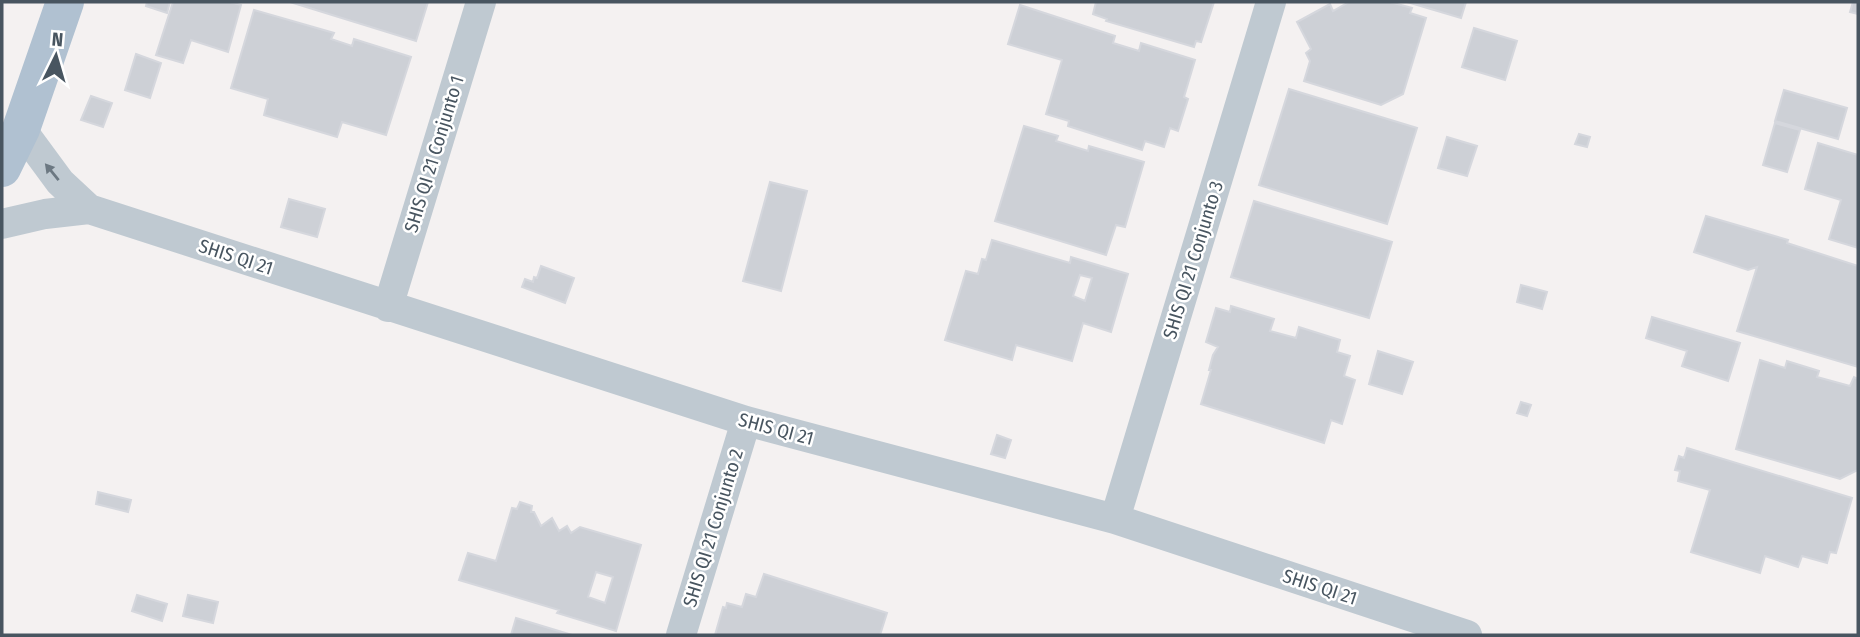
<svg xmlns="http://www.w3.org/2000/svg" width="1860" height="637" font-family="'Fira Sans Condensed',sans-serif">
  <rect width="100%" height="100%" fill="#f4f1f1"/>
  <path fill="#cdd0d6" stroke="#d5d7dd" stroke-width="2" fill-rule="evenodd" d="M147,2H170L167,13L146,6Z
    M173,2H230L241,5L228,52L191,40L183,63L156,55Z
    M290,2H428L416,41Z
    M1096,2H1214L1201,42L1196,41L1194,47L1106,21L1107,19L1093,14Z
    M1349,2H1390L1412,8L1410,13L1426,18L1403,94L1381,105L1304,81L1310,61L1306,53L1311,49L1297,22L1330,4L1333,11Z
    M1407,2H1466L1461,18Z
    M1853,2H1858V14L1850,12Z
    M1020,5L1115,36L1113,43L1139,51L1141,43L1195,60L1184,97L1188,99L1178,131L1170,128L1164,147L1145,141L1142,150L1068,126L1069,121L1046,114L1062,60L1008,44Z
    M254,10L334,33L331,39L352,46L354,39L411,57L386,135L342,122L337,137L264,115L268,99L231,88Z
    M1474,28L1517,41L1505,80L1462,67Z
    M136,54L161,63L150,98L125,90Z
    M1289,89L1417,128L1387,224L1259,185Z
    M1784,90L1847,108L1838,139L1775,121Z
    M91,96L112,103L103,127L81,120Z
    M1775,123L1800,130L1787,172L1763,165Z
    M1024,126L1058,136L1056,141L1088,151L1089,146L1144,162L1125,227L1116,225L1106,255L995,221Z
    M1579,134L1590,137L1587,147L1575,144Z
    M1447,137L1477,146L1467,176L1438,168Z
    M1818,143L1858,155V248L1829,239L1841,200L1805,189Z
    M770,182L807,191L781,291L743,281Z
    M289,199L325,209L317,237L281,227Z
    M1254,201L1392,242L1369,318L1231,277Z
    M1706,216L1788,240L1787,243L1858,266V367L1737,331L1757,267L1748,270L1694,252Z
    M992,240L1070,263L1071,257L1128,274L1111,332L1083,323L1072,361L1016,345L1012,360L945,340L966,271L978,274L982,259L986,260ZM1080,275L1092,278L1085,301L1073,296Z
    M541,266L574,278L565,303L522,287L525,279L533,282L534,277L537,278Z
    M1521,285L1547,292L1542,309L1517,302Z
    M1231,306L1274,319L1270,331L1296,338L1299,327L1340,340L1337,352L1350,356L1344,376L1355,380L1342,424L1331,420L1324,443L1201,404L1211,370H1209L1213,355L1218,347L1206,342L1216,308L1230,312Z
    M1652,317L1740,343L1728,381L1682,366L1687,351L1646,338Z
    M1378,351L1413,362L1402,394L1369,384Z
    M1760,360L1785,368L1787,361L1819,371L1817,377L1850,386L1854,377L1858,379V470L1840,479L1736,449Z
    M1521,402L1531,405L1527,416L1517,413Z
    M997,435L1011,440L1005,458L991,454Z
    M1687,448L1852,498L1836,553L1830,552L1827,563L1802,556L1798,567L1765,556L1760,573L1691,552L1710,490L1678,481L1680,471L1675,470L1679,456L1684,458Z
    M98,492L131,500L128,512L96,504Z
    M520,502L532,506L531,512H534L541,526L552,518L559,531L567,526L571,533L580,527L641,545L616,631L557,613L559,610L459,580L468,553L496,561L512,508L517,509ZM596,572L613,577L605,603L588,597Z
    M764,574L887,613L880,635H715L723,607L726,608L727,603L742,607L746,594L756,597Z
    M137,595L167,604L162,621L132,611Z
    M188,595L218,602L213,623L183,616Z
    M516,618L572,635H511Z"/>
  <g fill="none" stroke-linecap="round" stroke-linejoin="round">
    <path stroke="#bfc9d1" stroke-width="30" d="M21,129L60,182L89,209L746,421L1115,519L1467,635
      M2,224L45,214L89,209
      M388,307L481,2
      M1115,519L1271,2
      M681,635L746,421"/>
    <path stroke="#b0c1d1" stroke-width="38" d="M2,168L21,129L65,2"/>
  </g>
  <defs><path id="oneway-solid" d="M-6-.8H1V-3.2L6.5 0L1 3.2V.8H-6Z" transform="scale(1.75)"/></defs>
  <use fill="#6c7882" href="#oneway-solid" transform="translate(52 172) rotate(-129)"/>
  <g text-anchor="middle" dominant-baseline="central" stroke-width="5" stroke-linejoin="round" paint-order="stroke">
    <g font-size="19" fill="#485560" stroke="#fff">
      <text transform="translate(434 154) rotate(-73)">SHIS QI 21 Conjunto 1</text>
      <text transform="translate(236 257) rotate(18)">SHIS QI 21</text>
      <text transform="translate(1193 260) rotate(-73)">SHIS QI 21 Conjunto 3</text>
      <text transform="translate(776 429) rotate(15)">SHIS QI 21</text>
      <text transform="translate(713 528) rotate(-73)">SHIS QI 21 Conjunto 2</text>
      <text transform="translate(1320 587) rotate(18)">SHIS QI 21</text>
    </g>
  </g>
  <rect width="1860" height="637" fill="none" stroke="#485560" stroke-width="7"/>
  <g transform="translate(56 56) rotate(5)" stroke="#ffffff" stroke-width="5" paint-order="stroke">
  <path d="M0-5L12 26L0 18L-12 26Z" fill="#485560"/>
  <text y="-10" font-size="19" font-weight="bold" text-anchor="middle" fill="#485560">N</text>
  </g>
</svg>
